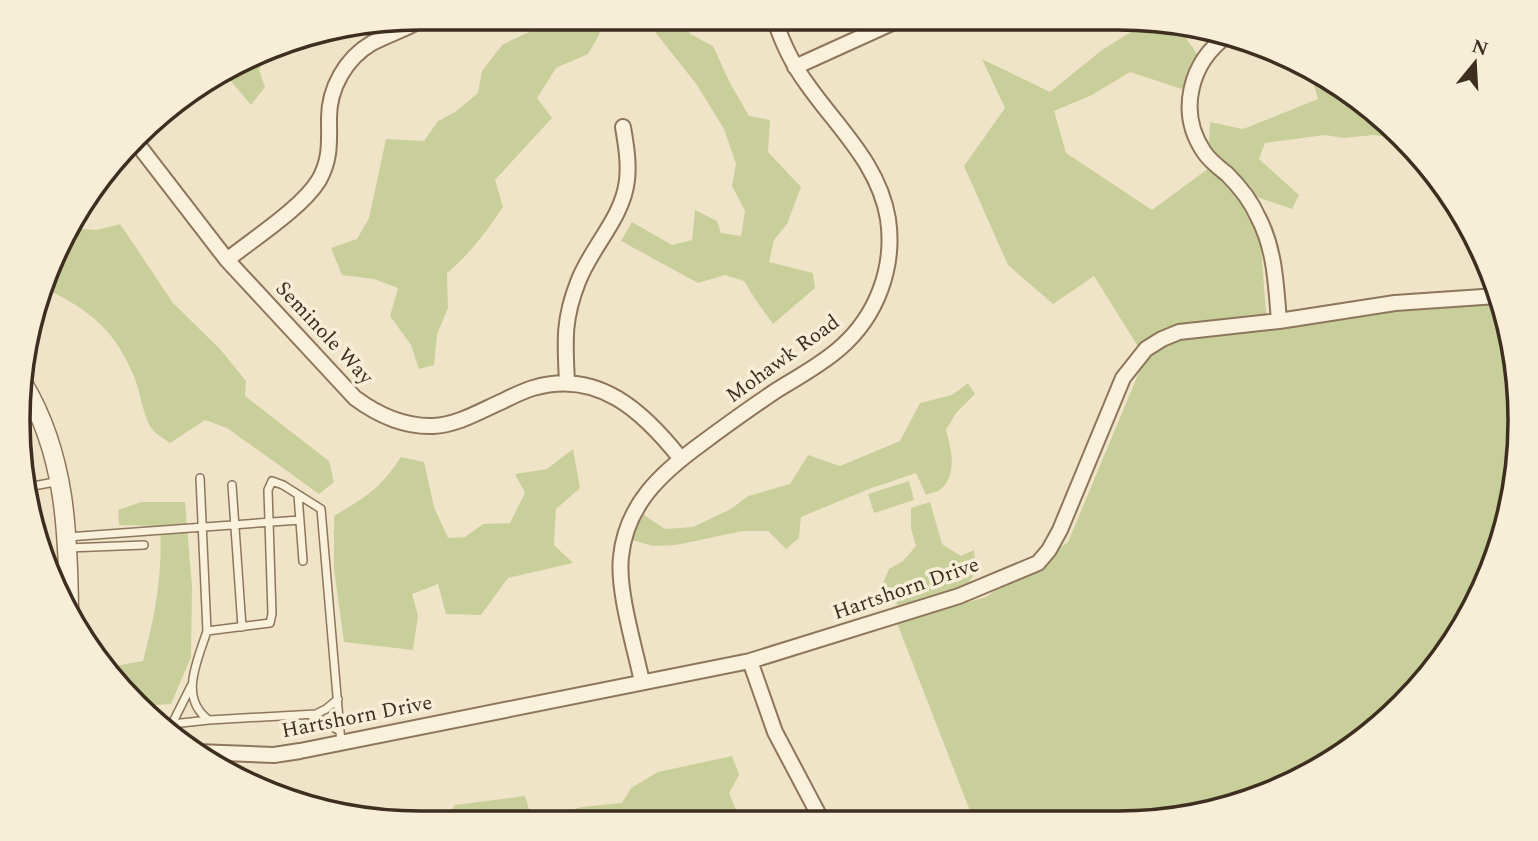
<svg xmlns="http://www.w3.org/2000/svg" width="1538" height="841" font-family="Spectral,serif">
  <rect width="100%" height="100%" fill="#f0e4c8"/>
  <path fill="#c9cf9b" d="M558,18H602L599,35L588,54L556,68L537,98L552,118L495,180L503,207C486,232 470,254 447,273L448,308L437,334L434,365L419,369L411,345L390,316L398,288L374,279L342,275L331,248L357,239L369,218L386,139L424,141L438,121L455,112L478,93L482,71L502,45Z
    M644,18H681L690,34L713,46L730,83L749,116L770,120L768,152L801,187L787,224L774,240L769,262L813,273L815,288L773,324L755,299L744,281L725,275L698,283L621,241L632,222L672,245L692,240L695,210L717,221L721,233L741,236L745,211L732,186L736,164L724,129L697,85Z
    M1150,20L1177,25L1206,67L1191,92L1130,72L1092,95L1054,111L1066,153L1152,210L1209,168L1259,220L1267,326L1494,290L1507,317L1517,474L1466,622L1403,705L1341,756L1247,802L1170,820L974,821L897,623L986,597L1068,542L1145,358L1094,276L1053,304L1008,265L964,166L1005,108L982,59L1050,92L1102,50Z
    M268,51L259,70L265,87L251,105L225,74Z
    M1315,70L1346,95L1349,107L1358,105L1395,138L1374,135L1344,138L1325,135L1265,143L1259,159L1299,195L1292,209L1257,197L1209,147L1210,122L1243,129L1318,99L1313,82Z
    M120,224L173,303L220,349L246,381L245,396L329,461L334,482L319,494L227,428L205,420L170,443C165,439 157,435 153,430C144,420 140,392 135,379C116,332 93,312 48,290L46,284L71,228L96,230Z
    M968,383L975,394L956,413L946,430C951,448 958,474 941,489C938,492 930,493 926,495L916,473L869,489L801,517L799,538L786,549L768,531H743L676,545L653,546L629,539L641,513L665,529L693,527L731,509L748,496L790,484L808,455L840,466L900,441L920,403L952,395Z
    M573,449L580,488L556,509L554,545L573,563L508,578L481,615L446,614L438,584L412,594L418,616L413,650L344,642L334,569V516C367,496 379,490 401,457L424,462L434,507L448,538L465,537L483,524L510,523L525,493L515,474L547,469Z
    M909,481L914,500L874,513L868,494Z
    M141,502H185L192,587L191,657L171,704L142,706L117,686L109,673L110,667L143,661C155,616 163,573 160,526L119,525L118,510Z
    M930,502L942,544L961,556L974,550L976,572L962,591L899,606L880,590L889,569L903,561L916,546L911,528V508Z
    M732,756L739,775L729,793L741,822H537L581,807L622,803L631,788L658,772Z
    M525,796L533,822H443L455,805Z"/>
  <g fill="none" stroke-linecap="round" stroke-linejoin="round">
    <defs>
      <path id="service" d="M200,478L207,631L270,623L272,614L268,490L272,481L283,485L321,509L341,743
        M232,485L242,627
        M28,487L60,481
        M298,495L303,561
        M67,537L300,520
        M68,548L144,545
        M207,631C198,660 178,698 209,720L316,714L326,709L338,699
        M191,686L172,724L209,720
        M310,715L340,731"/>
      <path id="minor" d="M1228,35C1190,62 1177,112 1204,152C1210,161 1218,167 1227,174C1239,186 1251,201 1258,217C1275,249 1276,285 1279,321
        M795,67L903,18
        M136,142L227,260L355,398C378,415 404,427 433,426C458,425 482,410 503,401C513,396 523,391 533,388C598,369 643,411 681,459
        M227,260C253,239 302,208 319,180C331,159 329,141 329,118C329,88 346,58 372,43C390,34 408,28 425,18
        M567,382C565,342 563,320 578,282C591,247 623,218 627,180C629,162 626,145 623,127
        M750,661L775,732L822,821
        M642,682C635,648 617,590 621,557C626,505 661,473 701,444C725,426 749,409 774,392C796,378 821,365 840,348C877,316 895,267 888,219C879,164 837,127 807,84C792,64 782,42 774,18
        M197,752L274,755L300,751L750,661L959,596L1038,563L1049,550L1060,530L1123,378L1146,349L1162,339L1179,332L1279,321L1395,303L1497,296"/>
      <path id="tertiary" d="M24,385C65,454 68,530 69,609"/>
    </defs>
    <use href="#service" stroke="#8d765c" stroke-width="10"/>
    <use href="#minor" stroke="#8d765c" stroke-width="18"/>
    <use href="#tertiary" stroke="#8d765c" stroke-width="21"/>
    <use href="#service" stroke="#faf1dc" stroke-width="7"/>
    <use href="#minor" stroke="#faf1dc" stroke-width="14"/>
    <use href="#tertiary" stroke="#faf1dc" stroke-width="18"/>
  </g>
  <g text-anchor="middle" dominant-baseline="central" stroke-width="7" stroke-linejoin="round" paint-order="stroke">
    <g font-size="21" fill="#3d2e20" stroke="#f7eed8">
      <text transform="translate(324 333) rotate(47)">Seminole Way</text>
      <text transform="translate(783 359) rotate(-36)">Mohawk Road</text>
      <text transform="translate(906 589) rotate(-19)">Hartshorn Drive</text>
      <text transform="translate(357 717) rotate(-11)">Hartshorn Drive</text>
    </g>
  </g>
  <path d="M0 0H1538V841H0ZM420 30H1118A390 390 0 0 1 1508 420V421A390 390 0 0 1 1118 811H420A390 390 0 0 1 30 421V420A390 390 0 0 1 420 30Z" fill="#f7eed8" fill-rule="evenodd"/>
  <path fill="none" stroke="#3d2e20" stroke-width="3.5" d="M420 30H1118A390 390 0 0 1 1508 420V421A390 390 0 0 1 1118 811H420A390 390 0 0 1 30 421V420A390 390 0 0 1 420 30Z"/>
  <g transform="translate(1475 63) rotate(18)" stroke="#f7eed8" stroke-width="5" paint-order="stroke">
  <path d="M0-5L12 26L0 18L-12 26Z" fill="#3d2e20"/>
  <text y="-10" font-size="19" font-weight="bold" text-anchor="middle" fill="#3d2e20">N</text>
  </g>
</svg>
